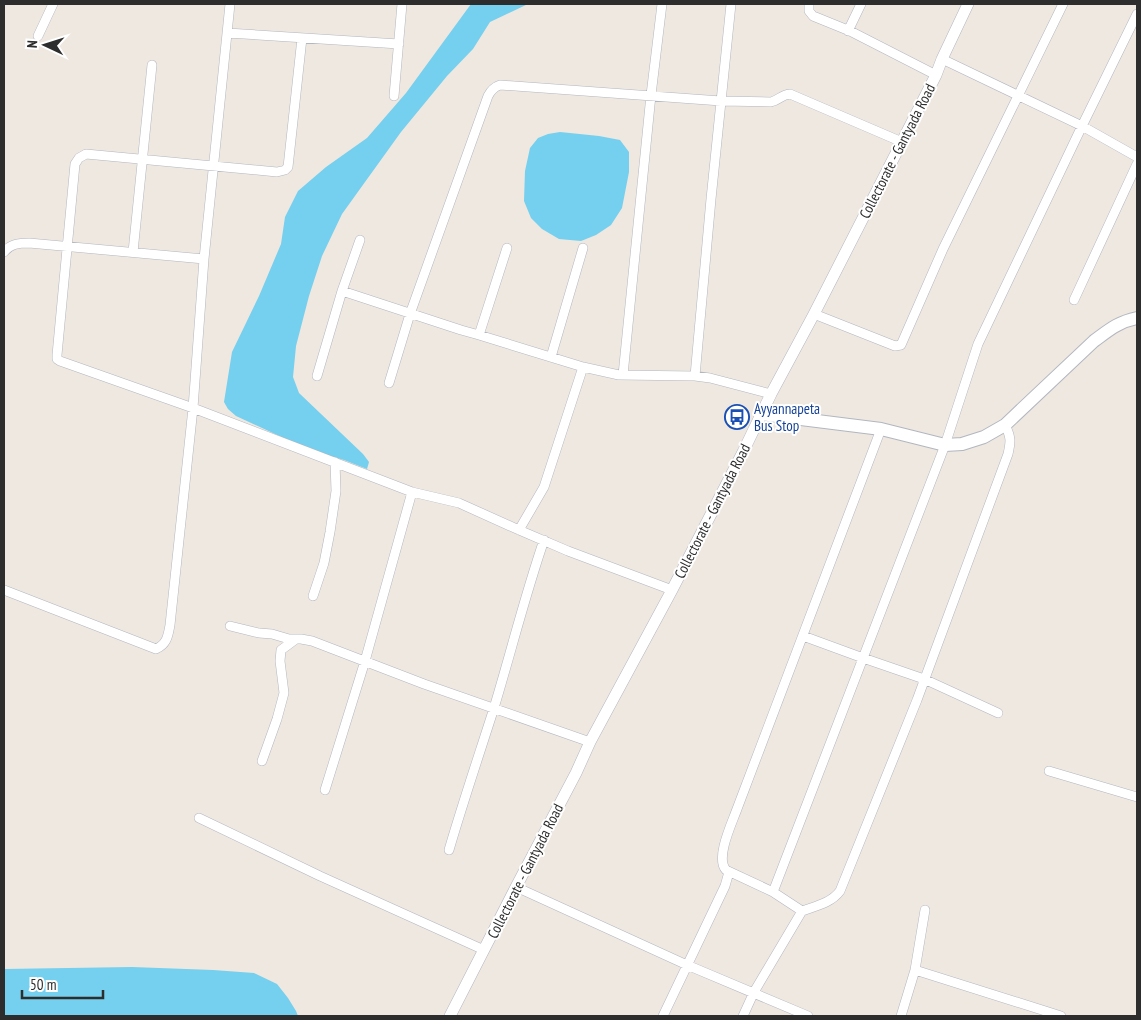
<svg xmlns="http://www.w3.org/2000/svg" width="1141" height="1020" font-family="'PT Sans Narrow',sans-serif">
  <rect width="100%" height="100%" fill="#eee8e0"/>
  <path fill="#75cfee" d="M471,4H528L490,22L473,49L447,76L401,132L342,214L322,256L309,296L296,346L293,377L299,393L363,454L369,462L367,469L344,460L317,452L288,440L236,416L228,409L224,402L232,352L259,296L281,244L285,217L298,191L326,167L367,138L406,93Z
    M560,132L599,136L620,140L629,152V172L622,208L611,225L596,235L581,241L559,239L542,229L531,218L524,201L525,171L530,148L538,138L548,134Z
    M132,967L213,970L254,973L277,984L288,998L296,1011L298,1016H4V969Z"/>
  <g fill="none" stroke-linecap="round" stroke-linejoin="round">
    <defs>
      <path id="minor" d="M809,4V11L813,16L850,31L936,75
        M848,31L861,4
        M227,33L399,44
        M38,36L53,4
        M302,38L288,167L285,170L277,172L86,154L79,158L75,164L57,355V359L60,361L193,408L412,492L459,503L519,530L568,551L672,590
        M942,59L1082,126L1137,157
        M394,96L402,4
        M4,252C10,244 19,243 29,243L204,259
        M133,252L152,65
        M342,291L461,330L479,335L583,367L619,375L695,376L710,378L771,394
        M1074,300L1137,164
        M814,314L895,346L901,345L943,249L1063,4
        M479,335L507,248
        M551,357L583,248
        M623,375L651,95L662,4
        M317,376L342,291L360,240
        M695,376L711,199L731,4
        M389,383L410,314L488,96C491,90 494,87 500,85L721,101L771,102C779,100 781,95 790,94L902,142
        M519,530L544,487L583,367
        M4,590L156,649C167,644 168,636 170,625L193,408L204,259L230,4
        M313,596L324,563L330,532L336,491L335,462
        M230,626L259,633L272,634L289,639H301L312,641L424,684L590,742
        M803,636L863,658L924,679L998,713
        M262,761L277,719L284,693L280,661L281,650L296,639
        M1049,771L1137,797
        M325,790L365,661L412,492
        M199,818L320,876L484,950
        M449,850C463,802 479,755 494,708C511,652 525,595 544,540
        M516,887L687,965L808,1016
        M773,892L945,445L978,344L1082,126L1137,14
        M802,911L773,892L726,870C715,858 732,823 737,809L881,429
        M915,970L1061,1016
        M663,1016L725,886L729,872
        M743,1016L754,992L802,911C816,906 831,903 840,891L917,700L1008,454C1011,441 1011,437 1005,425
        M901,1016L915,970L925,910"/>
      <path id="tertiary" d="M450,1016L516,887L576,773L590,742L672,590L743,452L771,394L814,314L936,75L942,59L968,4"/>
      <path id="secondary" d="M761,414L881,429L945,445L962,444L984,437L1005,425L1094,341C1109,330 1118,322 1137,318"/>
    </defs>
    <use href="#minor" stroke="#b3b6c0" stroke-width="10"/>
    <use href="#tertiary" stroke="#b3b6c0" stroke-width="12"/>
    <use href="#secondary" stroke="#b3b6c0" stroke-width="14"/>
    <use href="#minor" stroke="#fff" stroke-width="9"/>
    <use href="#tertiary" stroke="#fff" stroke-width="11"/>
    <use href="#secondary" stroke="#fff" stroke-width="12"/>
  </g>
  <defs>
    <symbol id="bus-ring" viewBox="-11 -11 22 22"><circle r="9.5" fill="#fff" stroke="#1a4fb4" stroke-width="1.5"/><path d="M-5-6H5V4H4V6H2V4H-2V6H-4V4H-5ZM-3.5-4V0h7V-4ZM-3.5 1.2v1.5H-2V1.2ZM2 1.2v1.5H3.5V1.2Z" fill="#1a4fb4"/></symbol>
  </defs>
  <g fill-rule="evenodd">
    <use href="#bus-ring" x="723" y="403" width="28" height="28"/>
  </g>
  <g text-anchor="middle" dominant-baseline="central" stroke-width="4" stroke-linejoin="round" paint-order="stroke">
    <g font-size="15" fill="#2d2d2d" stroke="#fff">
      <text transform="translate(897 151) rotate(-63)">Collectorate - Gantyada Road</text>
      <text transform="translate(712 511) rotate(-63)">Collectorate - Gantyada Road</text>
      <text transform="translate(525 871) rotate(-63)">Collectorate - Gantyada Road</text>
    </g>
    <g font-size="15" fill="#164399" stroke="#fff" text-anchor="start">
      <text x="754" y="408">Ayyannapeta<tspan x="754" dy="17">Bus Stop</tspan></text>
    </g>
  </g>
  <rect width="1141" height="1020" fill="none" stroke="#2d2d2d" stroke-width="10"/>
  <g transform="translate(45 45) rotate(274)" stroke="#ffffff" stroke-width="4" paint-order="stroke">
  <path d="M0-4L9 19L0 12L-9 19Z" fill="#2d2d2d"/>
  <text y="-8" font-size="14" font-weight="bold" text-anchor="middle" fill="#2d2d2d">N</text>
  </g>
  <path d="M22 990v8h81v-8" fill="none" stroke="#2d2d2d" stroke-width="2.5"/>
  <text x="30" y="990" font-size="15" fill="#2d2d2d" stroke="#ffffff" stroke-width="4" paint-order="stroke">50 m</text>
</svg>
